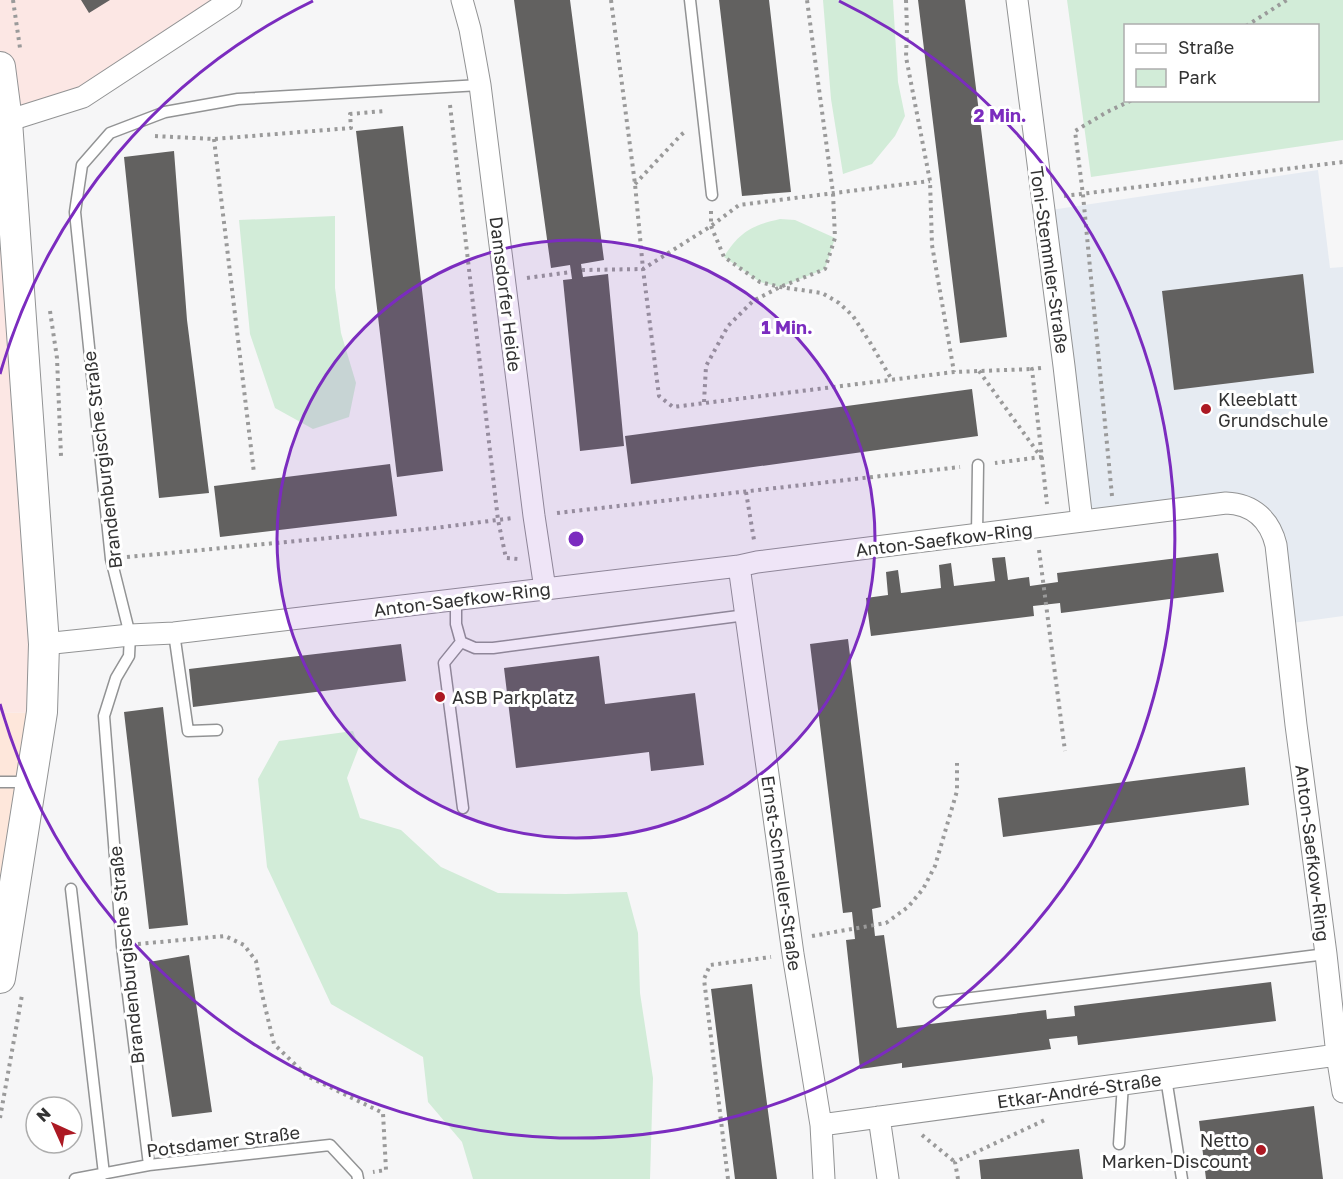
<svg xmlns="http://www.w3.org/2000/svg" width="1343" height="1179" font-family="'Golos Text',sans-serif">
  <rect width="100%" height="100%" fill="#f6f6f7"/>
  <path fill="#fee7db" d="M42,712L0,984V713Z"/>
  <path fill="#fce7e4" d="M0,0H231L83,97L7,122L42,712L0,713Z"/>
  <path fill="#e6ebf2" d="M1318,170L1330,268L1343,267V616L1285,624L1276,545L1250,509L1082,521L1044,211Z"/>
  <path fill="#d2ecd8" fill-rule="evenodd" d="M823,0H893L898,82L905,116L895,136L872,164L843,174L831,99Z
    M1067,0H1343V140L1091,177ZM1126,26H1318V100H1126Z
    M335,216V288L341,333L356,383L349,417L313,429L275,408L250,334L239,220Z
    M780,219L795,220L835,238L825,269L780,287L760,282L724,257C739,232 753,225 780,219Z
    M353,731L359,747L347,778L360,818L401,830L441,867L498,893L566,894L627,892L638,933L640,993L653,1078L650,1179H473L462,1142L428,1102L423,1057L331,1004L267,867L258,779L279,741Z"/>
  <path fill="#626160" d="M81,0H110L89,13Z
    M514,0H570L604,260L581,264L583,277L608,274L624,446L580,451L563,280L572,279L570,265L551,268Z
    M719,0H769L791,192L742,196Z
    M918,0H965L1007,337L960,343Z
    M403,126L443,471L397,477L356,131Z
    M174,151L187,320L209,493L159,498L124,157Z
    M1303,274L1314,373L1174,390L1162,291Z
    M972,389L978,436L631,484L625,436Z
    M390,464L397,516L220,537L214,486Z
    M1218,553L1224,592L1061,613L1060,603L1033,606L1034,616L871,636L866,598L888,595L886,572L898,570L901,593L941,588L939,565L951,563L954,586L995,581L992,558L1005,557L1008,580L1029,577L1030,586L1058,582L1057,573Z
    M848,639L881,907L872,909L875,936L884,935L897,1028L1046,1010L1047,1019L1075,1016L1074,1006L1271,982L1276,1021L1078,1045L1077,1036L1049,1039L1051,1049L902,1068V1063L860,1069L846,940L855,939L852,912L843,913L810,644Z
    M401,644L406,681L193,707L189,669Z
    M599,656L605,704L695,693L704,765L651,771L649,752L516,768L504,668Z
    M163,707L188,925L149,929L124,712Z
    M1245,767L1249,805L1003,837L998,798Z
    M189,955L212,1112L172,1117L149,962Z
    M752,984L762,1066L777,1179H735L711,989Z
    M1314,1106L1323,1179H1206L1199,1121Z
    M1079,1149L1083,1179H981L979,1160Z"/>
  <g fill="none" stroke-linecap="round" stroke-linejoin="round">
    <defs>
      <path id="lane" d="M690,0L712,195
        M977,535L978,465
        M456,600V624L461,642L475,648H493L746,615
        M174,633L188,731L217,730
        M461,642L444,663L463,808
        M0,782H28
        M71,889L104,1174
        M939,1002L1326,954
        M1166,1078L1182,1179
        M1119,1144L1123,1084
        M149,1165L122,946L104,716L116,678L129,656L130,635L111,559L75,212L82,165L110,133L165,112L238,99L480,85
        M75,1179L149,1165L330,1145L357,1174L358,1179"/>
      <path id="street" d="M462,0L470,29L480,85L534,516L545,589
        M1017,0L1064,366L1082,521
        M7,121L83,97L231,0
        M739,566L793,954L821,1125L824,1179
        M44,644L130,635L174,633L739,566L757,562L1226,503C1253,504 1270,520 1276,545L1296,725L1326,954L1337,1055L1343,1092
        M879,1117L888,1179
        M821,1125L1337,1055"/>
      <path id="secondary" d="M0,67L7,121L44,644L42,712L0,978"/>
    </defs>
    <use href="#lane" stroke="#929394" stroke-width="13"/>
    <use href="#street" stroke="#929394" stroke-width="23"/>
    <use href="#secondary" stroke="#929394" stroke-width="32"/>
    <path stroke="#9a9a9a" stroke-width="4" stroke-dasharray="3 4.5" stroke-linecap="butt" d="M13,0L20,48
      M611,0L635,184L643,269L659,396L673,407L954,372L1032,369
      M906,0L907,29L906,57L930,181L932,245L954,372
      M1246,26L1287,0
      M450,105L498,520L506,558L519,559
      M155,136L214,139L351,128L350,114L384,111
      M214,139L254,473
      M635,184L681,135L687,130
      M1064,196L1343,162
      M711,211V226L724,257L760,282L780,287L822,293L839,303L853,316L871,344L892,380
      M582,270L643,269L711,226L739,205L930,181
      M527,278L571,272
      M50,311L57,358L61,456
      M1041,368L1032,369L1047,504
      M979,371L1041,457L995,463
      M704,402L706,366L728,326L753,301L780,287L825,269L835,238L833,193L807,0
      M746,492L754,540
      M1112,496L1083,195L1075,131L1107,112L1132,100
      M557,513L960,467
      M1039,550L1065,751
      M127,557L435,528L513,518
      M812,936L886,923L908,907L923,889L935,866L957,791V763
      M138,944L225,936L244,945L256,961L262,994L274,1044L307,1076L383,1113L386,1170L373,1172
      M0,1118L22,995
      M922,1135L955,1162
      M728,1179L704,979L710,965L771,957
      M958,1179L955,1162L1047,1119"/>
    <use href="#lane" stroke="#fff" stroke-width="10"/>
    <use href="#street" stroke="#fff" stroke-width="21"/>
    <use href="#secondary" stroke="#fff" stroke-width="30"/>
  </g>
  <circle cx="576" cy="539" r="299" fill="#7b2cbf" fill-opacity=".12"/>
  <g fill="none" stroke="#7b2cbf" stroke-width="3">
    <circle cx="576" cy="539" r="299"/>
    <path d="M0 374A599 599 0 0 1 313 1M839 1A599 599 0 1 1 0 704"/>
  </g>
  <g fill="#ac1923" stroke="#fff" stroke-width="2">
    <circle cx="1206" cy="409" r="6"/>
    <circle cx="440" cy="697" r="6"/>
    <circle cx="1261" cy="1150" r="6"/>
  </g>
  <g text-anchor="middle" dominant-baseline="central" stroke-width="6" stroke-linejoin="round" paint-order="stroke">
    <g font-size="18" fill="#323232" stroke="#fff">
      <text transform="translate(1050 260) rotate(82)">Toni-Stemmler-Straße</text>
      <text transform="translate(506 294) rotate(83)">Damsdorfer Heide</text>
      <text transform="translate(102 460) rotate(-97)">Brandenburgische Straße</text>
      <text transform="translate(944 539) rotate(-7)">Anton-Saefkow-Ring</text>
      <text transform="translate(462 599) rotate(-7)">Anton-Saefkow-Ring</text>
      <text transform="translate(1313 853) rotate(83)">Anton-Saefkow-Ring</text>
      <text transform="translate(782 873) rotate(82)">Ernst-Schneller-Straße</text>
      <text transform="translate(126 955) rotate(-96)">Brandenburgische Straße</text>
      <text transform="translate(1079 1090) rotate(-8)">Etkar-André-Straße</text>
      <text transform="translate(223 1141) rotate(-7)">Potsdamer Straße</text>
    </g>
    <g font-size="18" fill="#323232" stroke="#fff" text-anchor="start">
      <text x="1218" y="399">Kleeblatt<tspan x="1218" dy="21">Grundschule</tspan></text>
      <text x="452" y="697">ASB Parkplatz</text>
      <text x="1249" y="1140" text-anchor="end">Netto<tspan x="1249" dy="21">Marken-Discount</tspan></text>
    </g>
  </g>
  <circle cx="576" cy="539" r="9" fill="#7b2cbf" stroke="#fff" stroke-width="3"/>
  <g font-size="18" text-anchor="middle" font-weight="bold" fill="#7b2cbf" stroke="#fff" stroke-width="6" stroke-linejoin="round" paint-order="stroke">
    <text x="1000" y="122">2 Min.</text>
    <text x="787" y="334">1 Min.</text>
  </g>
  <rect x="1124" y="24" width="195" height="78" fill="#ffffff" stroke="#adadad" stroke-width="1.5"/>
  <rect x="1136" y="44" width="30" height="9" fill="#ffffff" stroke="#adadad" stroke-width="1.5"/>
  <text x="1178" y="54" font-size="18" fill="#323232">Straße</text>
  <rect x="1136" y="69" width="30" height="18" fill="#d2ecd8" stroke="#adadad" stroke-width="1.5"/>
  <text x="1178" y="84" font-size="18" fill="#323232">Park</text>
  <g transform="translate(54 1125) rotate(315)"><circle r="28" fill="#ffffff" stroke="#adadad" stroke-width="1.5"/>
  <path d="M0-4.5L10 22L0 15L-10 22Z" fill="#ac1923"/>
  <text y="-9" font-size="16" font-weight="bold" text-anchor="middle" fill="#323232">N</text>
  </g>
</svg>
